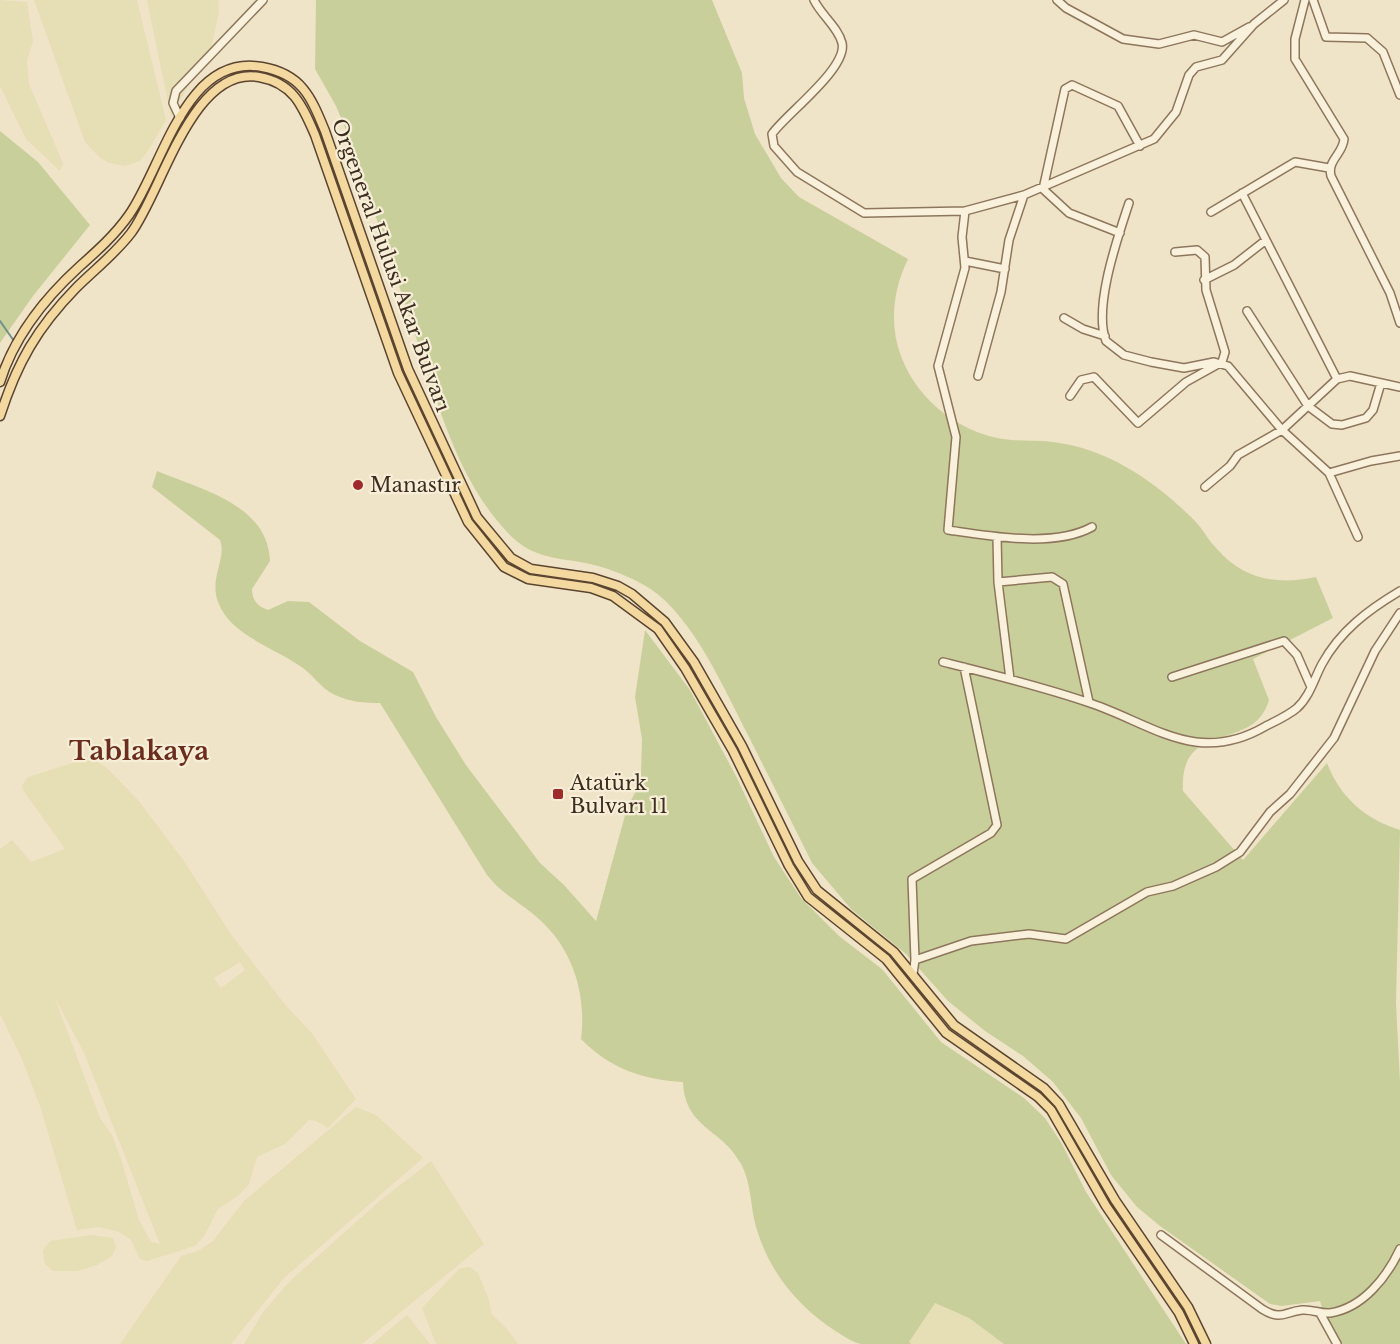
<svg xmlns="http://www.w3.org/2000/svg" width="1400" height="1344" font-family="'Libre Baskerville',serif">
  <rect width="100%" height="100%" fill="#f0e4c8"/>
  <path fill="#e6deb5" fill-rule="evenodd" d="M0,0L27,2L33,41L27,61L29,84L63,163L60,171L26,139L0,86Z
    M34,0H137L166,120L148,151L140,161L125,166L109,163L99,157L85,142Z
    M147,0H218L219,12L208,62L188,86L171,117Z
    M82,760L97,762L107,768L138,800L184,861L230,933L287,1007L311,1032L356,1099L328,1128L316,1121L309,1120L285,1144L257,1157L249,1184L239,1195L218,1209L205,1235L195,1246L147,1261L140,1259L131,1240L119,1232L99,1227L77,1230L41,1109L22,1059L0,1014V849L12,840L31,862L65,849L23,790L22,785L28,777ZM240,962L245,970L221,988L214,978ZM54,996L84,1053L160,1244L151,1242L139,1220L121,1159L112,1135L100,1118Z
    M356,1107L376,1115L423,1158L284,1278L231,1344H120L181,1256L198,1251L213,1241L244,1201Z
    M431,1161L484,1244L362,1344H244L263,1312L290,1281L382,1199Z
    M91,1235L113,1238L116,1247L112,1256L97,1265L77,1271H53L45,1264L43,1250L50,1241Z
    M470,1267L478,1273L489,1300L491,1313L507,1329L518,1344H436L422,1308L460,1268Z
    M935,1303L969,1318L1004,1344H911L908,1342Z
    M407,1315L430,1344H372Z"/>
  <path fill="#c9cf9b" d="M316,0H712L742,73L744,98L755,134L781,178L799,197L908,259C893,290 889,324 901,356C918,402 963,436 1012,440C1026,441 1039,440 1053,442C1078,445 1104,454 1126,467C1151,481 1174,500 1194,520C1203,529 1208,540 1217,549C1244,580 1277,585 1316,577L1333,618L1253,659L1269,700C1254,754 1179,717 1183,791L1243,860L1327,763C1340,797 1365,819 1400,830L1396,1003L1400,1082V1344H1333L1320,1301L1282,1306L1270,1304L1160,1226L1137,1207L1111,1175L1081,1118L1053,1082L1023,1056L985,1031L948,1001L906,954L851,909L812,863C791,820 770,779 749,737C725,691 693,616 649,588C631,577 611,569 590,564C558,557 533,560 508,533C456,478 438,403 415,334C395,272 373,211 354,149L336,106L315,69Z
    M0,131L38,162L90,225L33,296L0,343Z
    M157,471C200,489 268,504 270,561L252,589C252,600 258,607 268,610L288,601L309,602L360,641L413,672L436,717L466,765L540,863L564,885L596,921L627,808L637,789L641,774L642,739L635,697L645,630L690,690L737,778L774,857L801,898L839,936L882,969L941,1042L1024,1098L1045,1118L1062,1144L1086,1192L1186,1344H1004L969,1318L935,1303L909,1342L911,1344C895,1344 877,1344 861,1344C853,1343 844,1336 837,1332C799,1308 770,1273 757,1230C750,1208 752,1184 741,1164C722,1128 685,1129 683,1082C643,1080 609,1068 581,1039C587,991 571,944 533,914C517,901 500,892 487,875L380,703C364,703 350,702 335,695C320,688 313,674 300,666C273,647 230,635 218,602C209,577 227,559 220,540L152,487Z"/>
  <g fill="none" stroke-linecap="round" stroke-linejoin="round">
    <path stroke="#6f938a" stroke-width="2" d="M0,321L14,341"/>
    <defs>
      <path id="minor" d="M814,0C821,15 838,27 842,43C848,68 786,114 772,134L774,146L797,172L864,213L965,211L962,237L965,268L938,366L956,437L948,530C990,536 1054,548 1092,527
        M1057,0L1066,8L1123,39L1159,44L1194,35L1222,42L1249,27
        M1305,0L1295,39V59L1344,139C1343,154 1327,160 1331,176L1390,293L1400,323
        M1313,0L1326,37L1367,38L1383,52L1400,95
        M180,118L173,103L176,91L263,0
        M1242,193L1337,379
        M1129,203C1118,237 1093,307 1106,341L1124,355L1151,362L1184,368L1214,362L1228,366L1282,430L1329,473L1358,537
        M965,211L1024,195
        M1211,212L1295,162L1329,168
        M1120,233L1069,213L1043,189L1065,89L1072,85L1118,106L1140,146
        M965,261L1005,269
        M1204,280L1234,265L1266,240
        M1247,311L1308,406L1332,424L1342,425L1366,418L1373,410L1381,383
        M1064,318L1083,329L1105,336
        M978,376L1001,292L1009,240L1024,195L1154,139L1176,112L1189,75L1196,67L1222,60L1254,24L1284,0
        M1070,396L1081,380L1094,377L1138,423L1186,382L1222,362L1225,352L1206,290L1205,257L1197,250L1175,252
        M1329,473L1371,461L1400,456
        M1205,487L1230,466L1238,455L1282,430L1337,379L1350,376L1400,387
        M997,537L998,582L1010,679
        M998,582L1052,577L1063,584L1089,702
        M943,662C991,674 1040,686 1087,702C1152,723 1196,767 1266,726C1276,721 1289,715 1297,708C1310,696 1314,679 1322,664C1340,631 1368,610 1400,591
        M1172,677L1284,641L1297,655L1311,687
        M915,960L971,941L1029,934L1066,939L1147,892L1173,886L1216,867L1240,852L1270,812L1290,794L1334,738L1375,651L1400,613
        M913,974L915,960L912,879L991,833L997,825L964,667
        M1161,1235L1262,1309C1281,1321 1284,1312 1302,1310C1312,1309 1320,1314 1330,1313C1363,1308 1387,1277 1400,1249
        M1320,1313L1337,1344"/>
      <path id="major" d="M0,382C14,337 44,299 79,267C97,251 115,235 129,215C163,167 185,53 262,67C302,74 311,97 325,131L408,369L477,517L511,558L531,569L593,578L618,586L632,594L665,622L694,662L742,746L798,861L817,890L894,952L954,1025L1044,1088L1059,1104L1115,1200L1188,1307L1206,1344
        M0,416C17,363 37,328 76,288C94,270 115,254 131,233C162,192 192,65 259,77C293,83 302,105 315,135L398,373L468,522L504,567L528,579L591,588L613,596L658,629L685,668L733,751L789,866L808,897L886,959L946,1033L1038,1097L1051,1110L1106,1206L1179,1313L1194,1344"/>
    </defs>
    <use href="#minor" stroke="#8d765c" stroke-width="10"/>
    <use href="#major" stroke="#5b4430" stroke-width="11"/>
    <use href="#minor" stroke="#faf1dc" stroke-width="7"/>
    <use href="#major" stroke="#f3d9a0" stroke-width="8"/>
  </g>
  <g fill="#9e2a2b" stroke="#f7eed8" stroke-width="2">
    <circle cx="358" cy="485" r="6"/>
    <rect x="552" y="788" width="12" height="12" rx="3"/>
  </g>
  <g text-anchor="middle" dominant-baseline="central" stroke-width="4.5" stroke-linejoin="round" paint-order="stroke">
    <g font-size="20" fill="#3d2e20" stroke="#f7eed8">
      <text transform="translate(391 265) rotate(70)">Orgeneral Hulusi Akar Bulvarı</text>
    </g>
    <g font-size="20" fill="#3d2e20" stroke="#f7eed8" text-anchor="start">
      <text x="370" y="485">Manastır</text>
      <text x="570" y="783">Atatürk<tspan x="570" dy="23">Bulvarı 11</tspan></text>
    </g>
    <g font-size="26" font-weight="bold" fill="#6b2e1e" stroke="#f7eed8">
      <text x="139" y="751">Tablakaya</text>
    </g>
  </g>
</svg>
